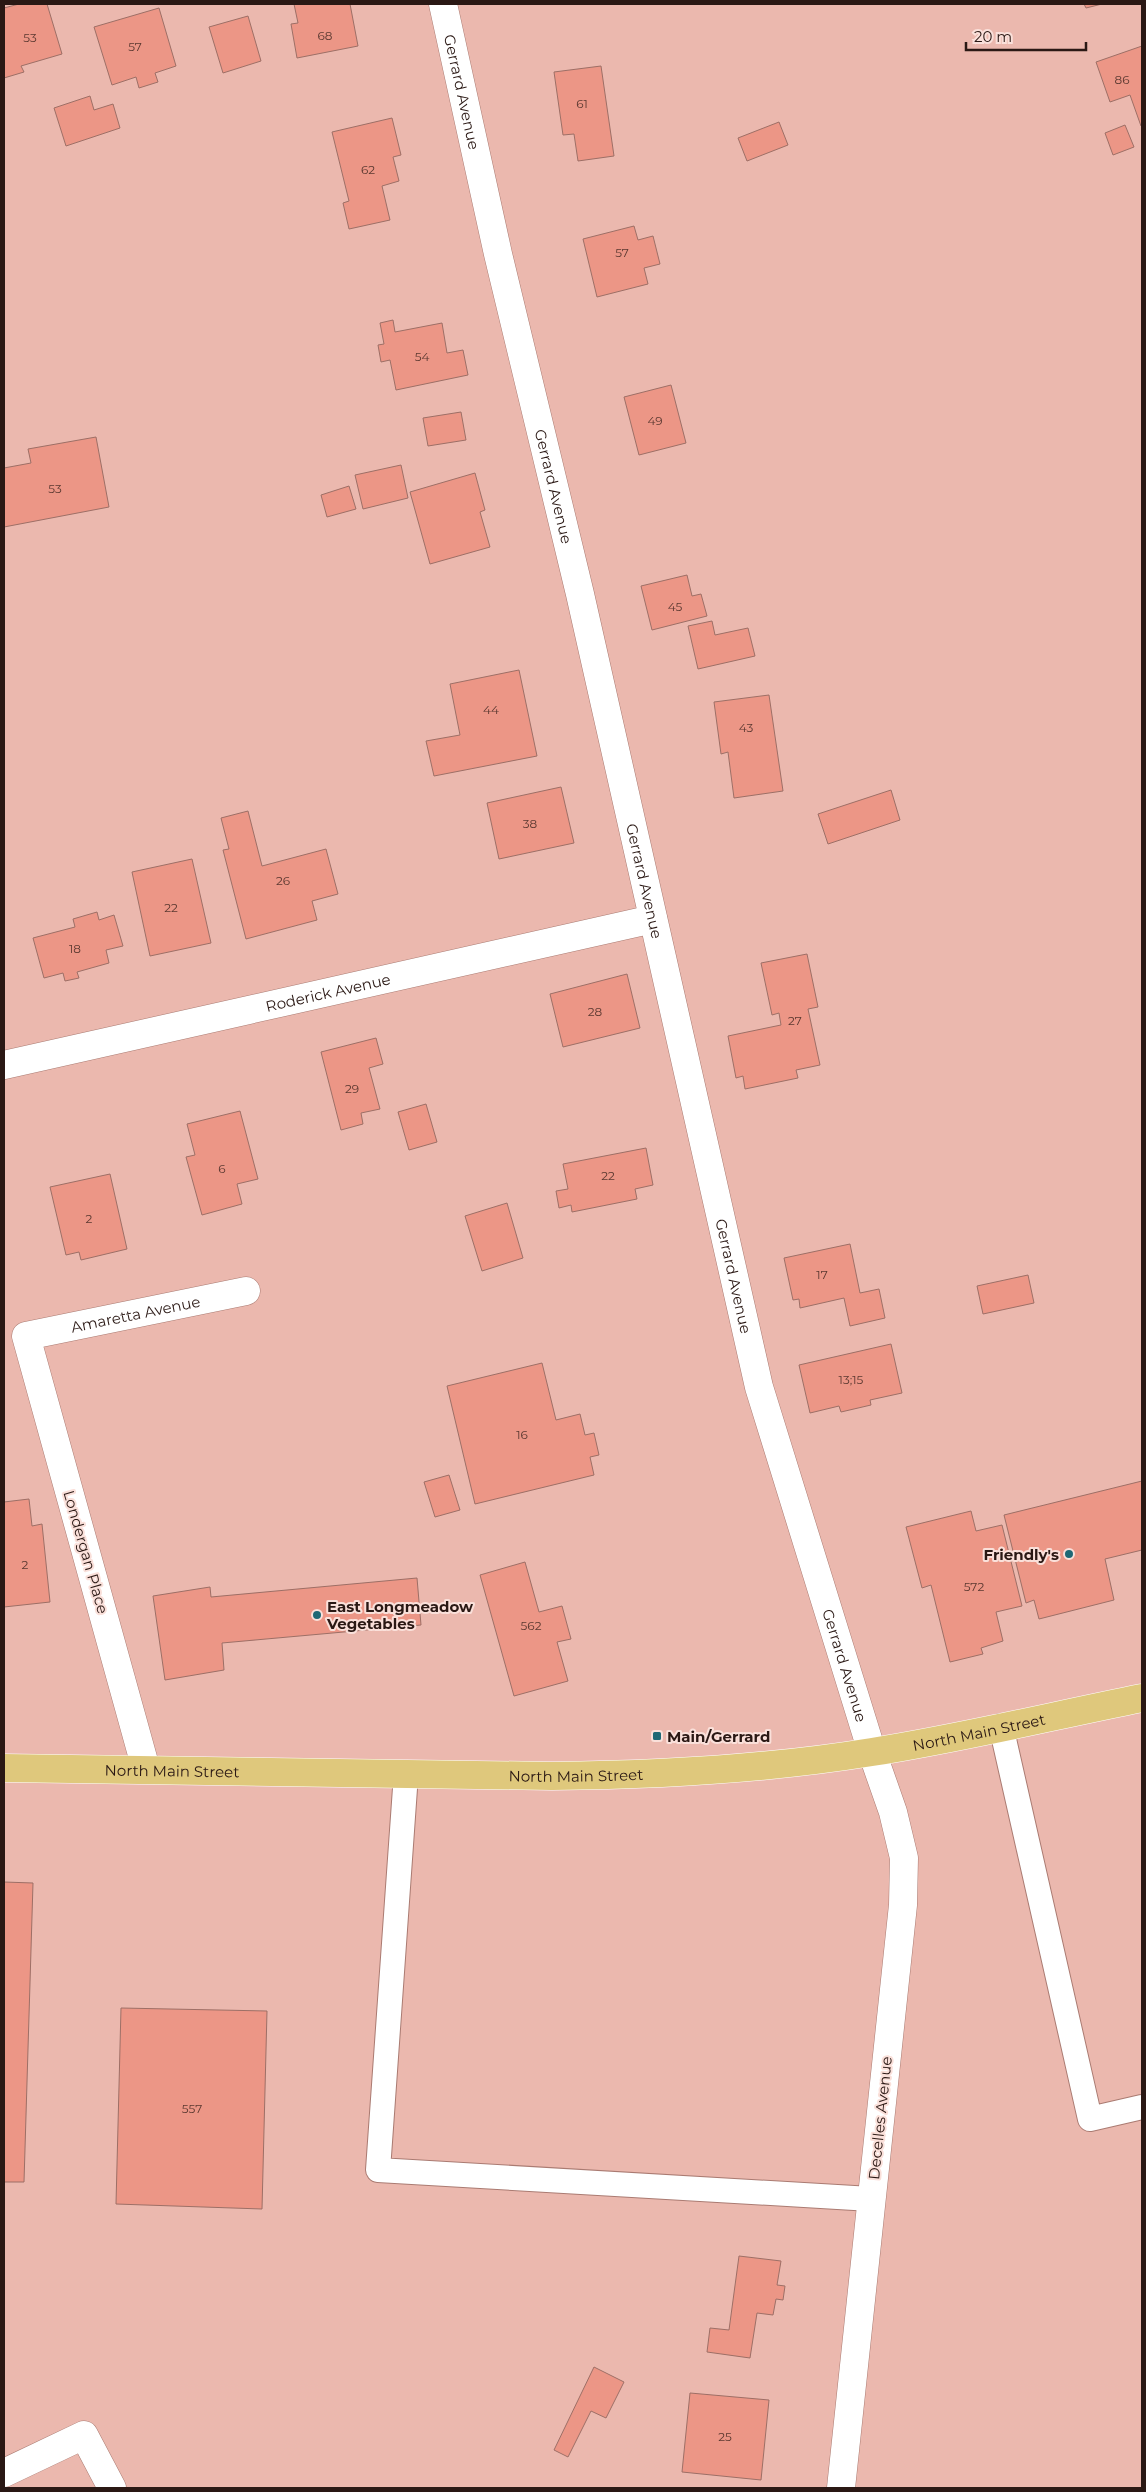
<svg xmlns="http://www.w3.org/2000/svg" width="1146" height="2492" font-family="Montserrat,sans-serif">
  <rect width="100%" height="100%" fill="#ebb8ae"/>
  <path fill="#ec9686" stroke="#9d6f66" d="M19,4H47L62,54L21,66L24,72L4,78V8Z
    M294,4H350L358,46L297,58L291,24L298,23Z
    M1084,4H1102L1086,8Z
    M159,8L176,66L155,73L158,82L139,88L136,77L112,85L94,27Z
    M248,16L261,61L223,73L209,27Z
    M1142,46V126H1141L1130,95L1110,102L1096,62Z
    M601,66L614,156L578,161L574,134L563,135L554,72Z
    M90,96L94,110L113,104L120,128L66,146L54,108Z
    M392,118L401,155L393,157L399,181L382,186L390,220L349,229L343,203L349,201L332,132Z
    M779,122L788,145L747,161L738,138Z
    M1125,125L1134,147L1113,155L1105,133Z
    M634,226L638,240L653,236L660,264L644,268L648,284L597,297L583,239Z
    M393,320L395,332L442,323L447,353L463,350L468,375L396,390L390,360L381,362L378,345L384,344L380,323Z
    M671,385L686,443L639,455L624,397Z
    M461,412L466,440L428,446L423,418Z
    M96,437L109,507L4,527V468L31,463L28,449Z
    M401,465L408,498L363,509L355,475Z
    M475,473L485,510L480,512L490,547L430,564L410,492Z
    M349,486L356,509L327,517L321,495Z
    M687,575L692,596L701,594L707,616L652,630L641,586Z
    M712,621L715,635L748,628L755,656L698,669L688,626Z
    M519,670L537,756L434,776L426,741L460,735L450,684Z
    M769,695L783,791L734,798L728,752L721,754L714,702Z
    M561,787L574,843L499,859L487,803Z
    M891,790L900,820L828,844L818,814Z
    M248,811L262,866L326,849L338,894L312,901L317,920L246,939L223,850L229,849L221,818Z
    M192,859L211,943L150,956L132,872Z
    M97,912L99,920L114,915L123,946L106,950L109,963L77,972L79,978L65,981L63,973L44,978L33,938L75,927L73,919Z
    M807,954L818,1007L808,1009L820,1065L796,1070L798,1078L745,1089L743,1076L736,1078L728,1036L781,1025L779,1013L772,1015L761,963Z
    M627,974L640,1028L563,1047L550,994Z
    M376,1038L383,1064L369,1068L380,1109L361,1113L363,1124L341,1130L321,1052Z
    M426,1104L437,1142L409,1150L398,1112Z
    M240,1111L258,1179L237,1184L242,1204L202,1215L186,1157L195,1155L187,1124Z
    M646,1148L653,1185L635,1189L637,1199L572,1212L571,1205L559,1208L556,1191L568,1189L563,1164Z
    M110,1174L127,1249L81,1260L79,1252L66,1255L50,1187Z
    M507,1203L523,1258L482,1271L465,1216Z
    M850,1244L860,1293L879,1289L885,1318L850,1326L844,1298L800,1308L799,1299L793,1300L784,1258Z
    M1028,1275L1034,1303L983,1314L977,1286Z
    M891,1344L902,1393L870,1400L871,1405L841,1412L839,1406L810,1413L799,1365Z
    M542,1363L556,1420L580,1414L585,1435L594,1433L599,1455L590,1457L594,1475L475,1504L447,1386Z
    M449,1475L460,1510L435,1517L424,1482Z
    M1142,1481V1550L1105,1559L1114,1600L1039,1619L1034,1600L1026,1603L1004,1515Z
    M29,1499L32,1526L42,1524L50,1602L4,1607V1502Z
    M971,1511L976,1531L1002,1525L1022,1606L996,1612L1003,1641L981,1648L983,1654L950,1662L931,1585L922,1588L906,1527Z
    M525,1562L539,1612L562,1606L571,1639L557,1642L568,1681L514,1696L480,1575Z
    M417,1578L421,1625L222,1643L224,1670L165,1680L153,1596L210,1587L211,1597Z
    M4,1882L33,1883L24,2182H4Z
    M121,2008L267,2011L262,2209L116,2204Z
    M739,2256L781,2261L777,2285L785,2286L783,2300L776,2299L773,2315L757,2313L750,2358L707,2352L710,2328L729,2330Z
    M594,2367L624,2382L606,2418L591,2411L568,2457L554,2450Z
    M690,2393L769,2400L761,2480L682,2472Z"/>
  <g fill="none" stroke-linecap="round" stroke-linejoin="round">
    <defs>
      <path id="lane" d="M1001,1726L1090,2119L1142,2107
        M406,1774L378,2170L871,2199"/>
      <g id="street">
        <path id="s1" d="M443,4L498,254L580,594L759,1387L872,1752L893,1812L904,1858L903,1905L841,2488"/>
        <path id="s2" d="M4,1065L653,919"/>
        <path id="s3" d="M146,1769L26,1336L246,1291"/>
        <path d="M4,2473L84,2435L112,2488"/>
      </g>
      <g id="primary">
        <path id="s4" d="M4,1768L552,1776C658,1775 767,1769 872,1752C962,1738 1052,1716 1142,1698"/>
      </g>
    </defs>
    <use href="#lane" stroke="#aa7b72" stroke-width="26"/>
    <use href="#street" stroke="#aa7b72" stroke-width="29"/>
    <use href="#primary" stroke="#fff" stroke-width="29"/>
    <use href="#lane" stroke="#fff" stroke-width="24"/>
    <use href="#street" stroke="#fff" stroke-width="28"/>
    <use href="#primary" stroke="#dfc87c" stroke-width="28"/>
  </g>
  <g fill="#1f6875" stroke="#fae0da" stroke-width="2">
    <circle cx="1069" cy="1554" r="5"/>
    <circle cx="317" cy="1615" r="5"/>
    <rect x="652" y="1731" width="10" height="10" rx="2.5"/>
  </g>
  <g text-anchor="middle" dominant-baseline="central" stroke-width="4" stroke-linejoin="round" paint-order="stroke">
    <g font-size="12" fill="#5a3830">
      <text x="325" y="35">68</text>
      <text x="30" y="37">53</text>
      <text x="135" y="46">57</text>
      <text x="1122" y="79">86</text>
      <text x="582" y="103">61</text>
      <text x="368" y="169">62</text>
      <text x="622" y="252">57</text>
      <text x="422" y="356">54</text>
      <text x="655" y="420">49</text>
      <text x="55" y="488">53</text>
      <text x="675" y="606">45</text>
      <text x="491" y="709">44</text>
      <text x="746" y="727">43</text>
      <text x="530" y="823">38</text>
      <text x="283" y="880">26</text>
      <text x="171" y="907">22</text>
      <text x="75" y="948">18</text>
      <text x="595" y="1011">28</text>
      <text x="795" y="1020">27</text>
      <text x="352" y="1088">29</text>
      <text x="222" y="1168">6</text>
      <text x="608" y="1175">22</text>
      <text x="89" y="1218">2</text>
      <text x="822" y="1274">17</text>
      <text x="851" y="1379">13;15</text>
      <text x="522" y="1434">16</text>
      <text x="25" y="1564">2</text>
      <text x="974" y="1586">572</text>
      <text x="531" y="1625">562</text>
      <text x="192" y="2108">557</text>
      <text x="725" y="2436">25</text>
    </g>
    <g font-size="15" fill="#2a1814" stroke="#fae0da">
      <text stroke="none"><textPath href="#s1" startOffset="90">Gerrard Avenue</textPath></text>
      <text stroke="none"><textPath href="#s1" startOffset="495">Gerrard Avenue</textPath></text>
      <text stroke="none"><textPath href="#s1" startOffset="900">Gerrard Avenue</textPath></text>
      <text stroke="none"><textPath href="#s2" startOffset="332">Roderick Avenue</textPath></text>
      <text stroke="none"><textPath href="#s1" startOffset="1305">Gerrard Avenue</textPath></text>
      <text stroke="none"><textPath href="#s3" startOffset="561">Amaretta Avenue</textPath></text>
      <text transform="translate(86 1552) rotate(74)">Londergan Place</text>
      <text stroke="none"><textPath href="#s1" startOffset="1710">Gerrard Avenue</textPath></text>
      <text stroke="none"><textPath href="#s4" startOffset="978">North Main Street</textPath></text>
      <text stroke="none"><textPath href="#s4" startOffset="168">North Main Street</textPath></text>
      <text stroke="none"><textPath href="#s4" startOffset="572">North Main Street</textPath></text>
      <text transform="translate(880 2118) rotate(-84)">Decelles Avenue</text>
    </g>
    <g font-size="15" font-weight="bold" fill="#2a1814" stroke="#fae0da" text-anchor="start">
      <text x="1059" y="1554" text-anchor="end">Friendly's</text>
      <text x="327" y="1606">East Longmeadow<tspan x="327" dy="17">Vegetables</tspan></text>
      <text x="667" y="1736">Main/Gerrard</text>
    </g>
  </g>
  <rect width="1146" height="2492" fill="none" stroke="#2a1814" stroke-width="10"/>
  <path d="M966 42v8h120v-8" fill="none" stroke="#2a1814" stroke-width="2.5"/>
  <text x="974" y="42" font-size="15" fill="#2a1814" stroke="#fae0da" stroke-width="4" paint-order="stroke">20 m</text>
</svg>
